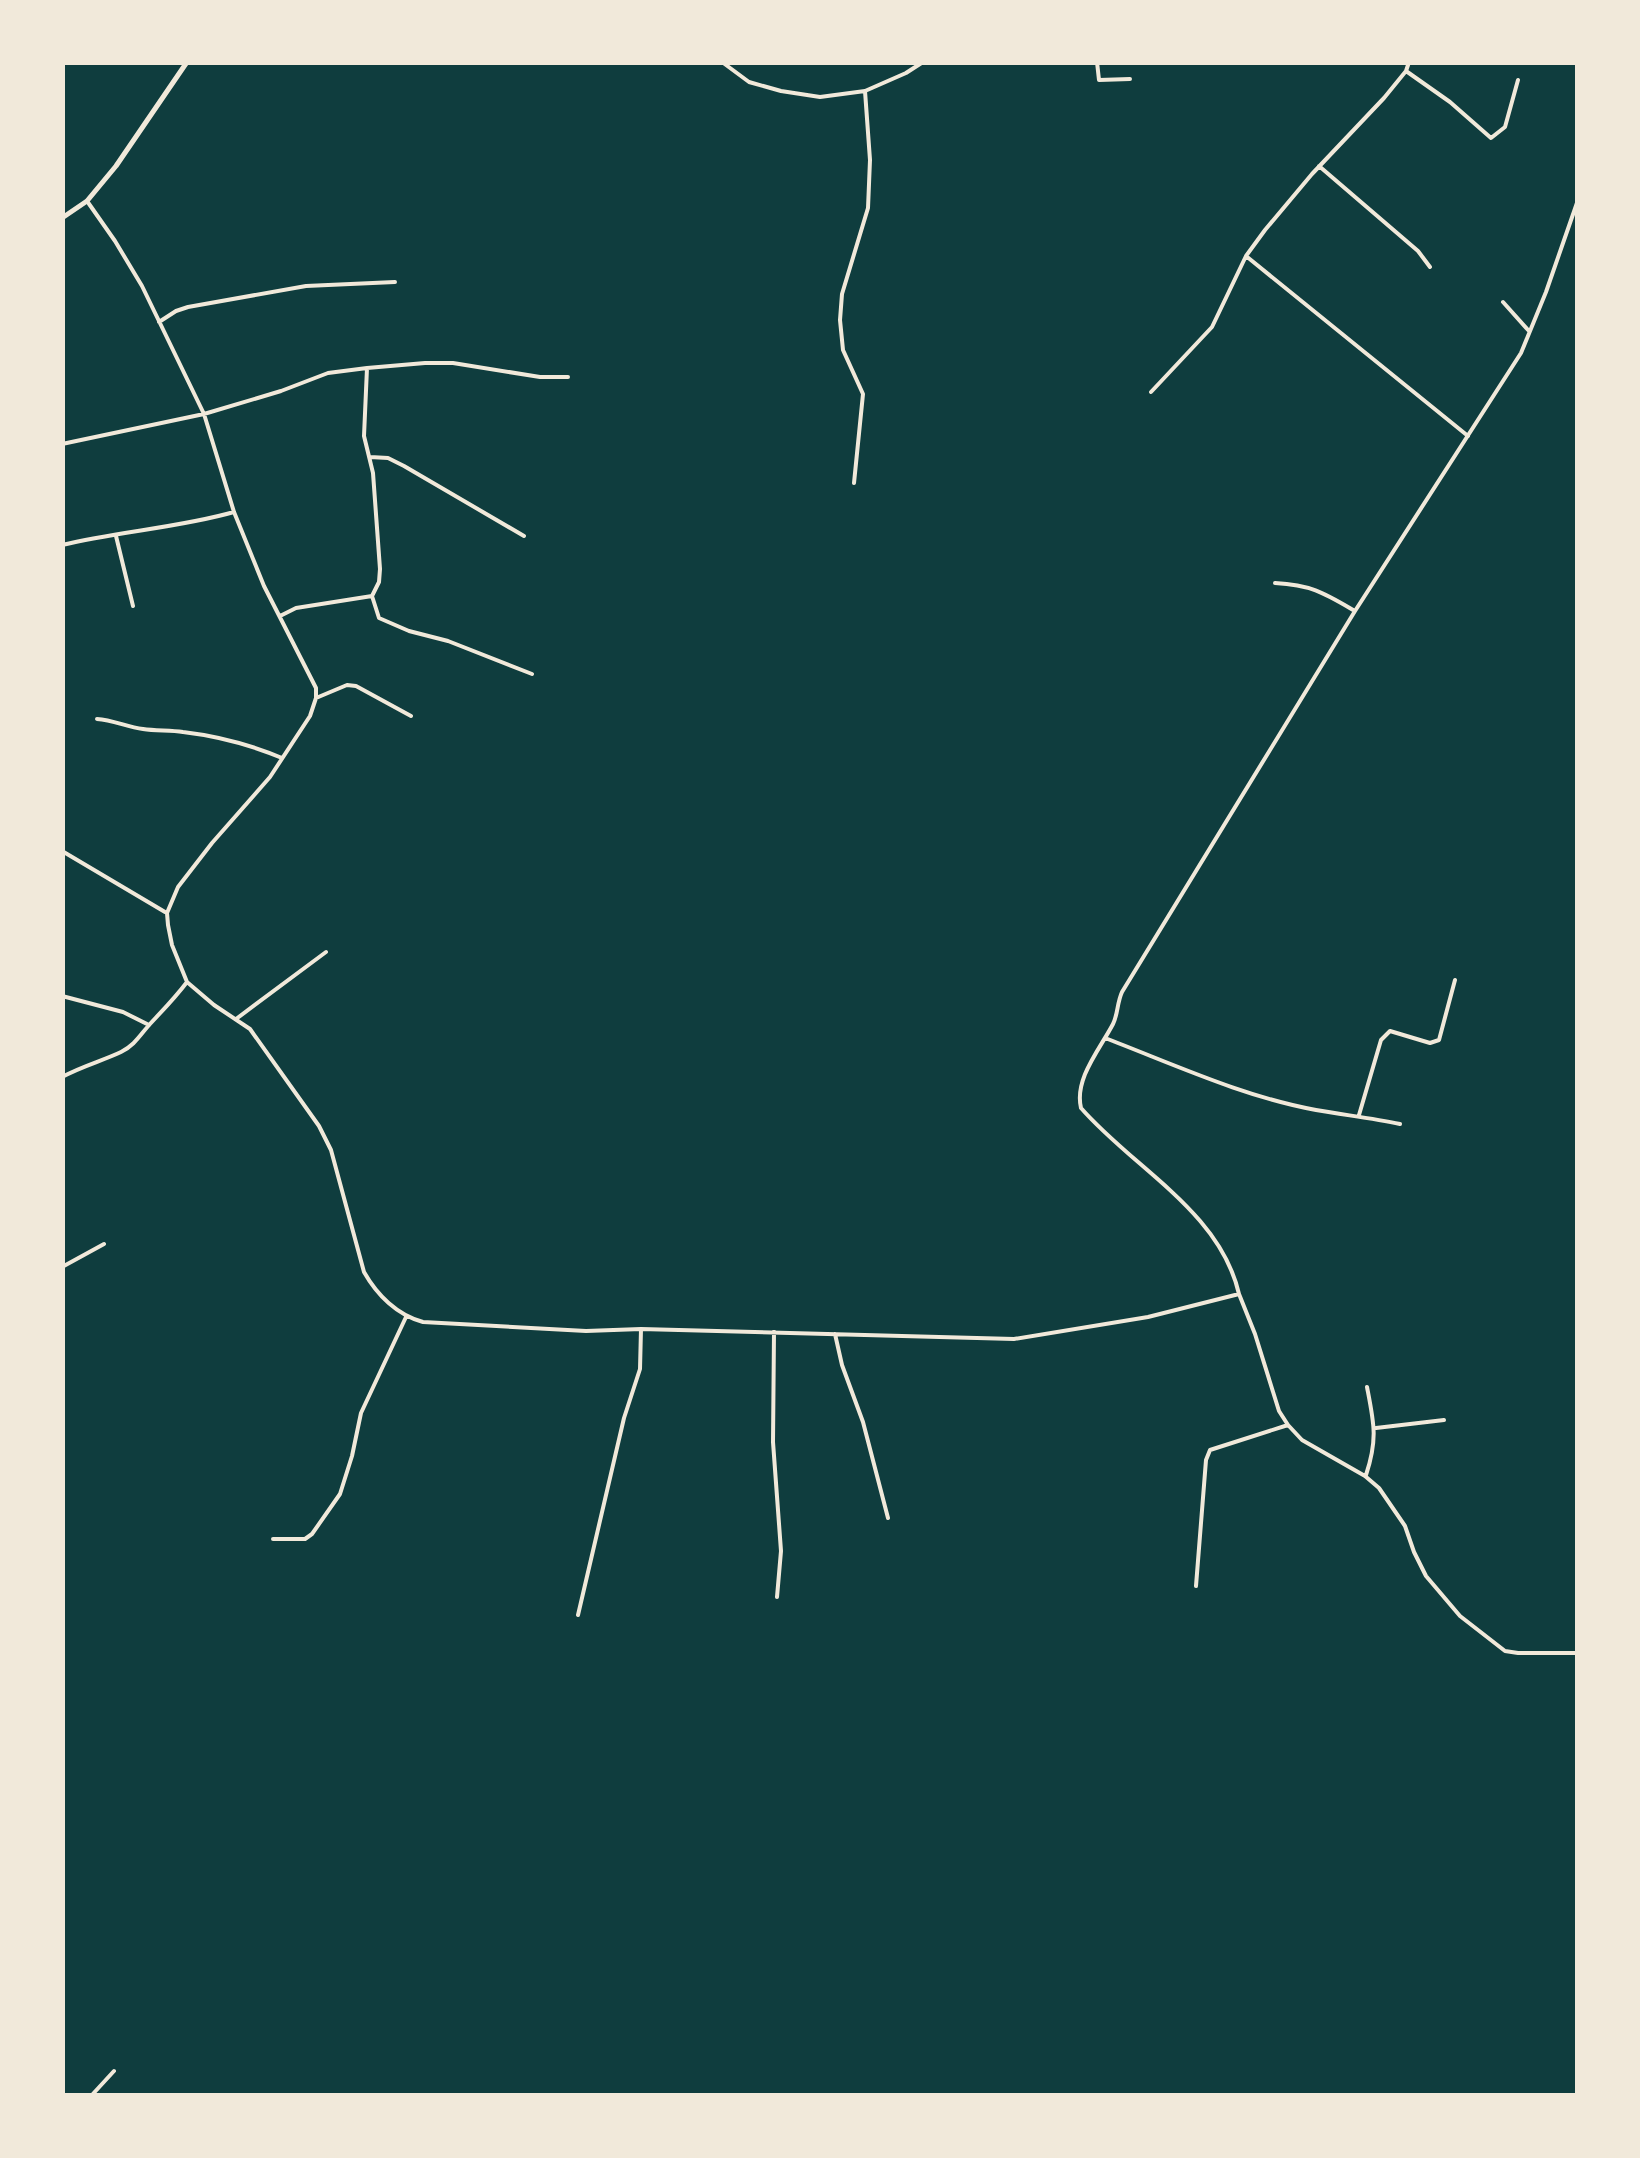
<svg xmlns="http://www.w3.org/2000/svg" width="1640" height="2158" font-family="'DM Sans',sans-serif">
  <rect width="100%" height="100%" fill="#0f3d3e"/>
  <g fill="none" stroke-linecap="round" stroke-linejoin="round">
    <path stroke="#f1e9da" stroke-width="4" d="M722,62L749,82L781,91L820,97L865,91L906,73L923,62
      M1097,62L1099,80L1130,79
      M1406,71L1450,102L1491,138L1505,127L1518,80
      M1319,166L1418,251L1430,267
      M87,201L115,241L142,286L204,414L234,512L264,586L316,688V698L310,716L270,777L212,843L178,887L167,913L168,925L172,945L187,982L214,1005L250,1029L319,1126L331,1150L364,1272C377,1295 397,1315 423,1322L586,1331L641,1329L1014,1339L1148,1317L1239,1294L1255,1334L1279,1411L1288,1425L1302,1440L1365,1476L1379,1488L1405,1526L1414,1552L1426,1576L1460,1616L1505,1651L1518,1653H1578
      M1246,256L1468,436
      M1503,302L1529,331
      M159,322L176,311L188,307L306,286L395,282
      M367,368L364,436L373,473L380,569L379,582L372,596L379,618L409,631L448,641L532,674
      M1151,392L1212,327L1246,256L1265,230L1312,174L1384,98L1406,71L1409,62
      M62,444L204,414L281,391L328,373L367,368L425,363H453L540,377H568
      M370,457L388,458L404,466L524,536
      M854,483L863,394L843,350L840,320L842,294L868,208L870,160L865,91
      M116,536L133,606
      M62,545C119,531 178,528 234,512
      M1275,583C1312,585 1324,593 1355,611
      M280,616L296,608L372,596
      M316,698L347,685L356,686L411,716
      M97,719C113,720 127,727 143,729C156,731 170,730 183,732C217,736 251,745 282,758
      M62,851L165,912
      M62,996L123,1012L149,1025
      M236,1019L326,952
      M1105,1038C1173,1064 1244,1097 1316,1110C1344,1115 1372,1118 1400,1124
      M62,1077C82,1066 102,1061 121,1052C135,1045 140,1035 150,1024C163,1010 175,998 187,982
      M1359,1115L1381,1040L1390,1031L1430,1043L1439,1040L1455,980
      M62,1267L104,1244
      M1239,1294C1220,1211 1133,1168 1081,1108C1074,1079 1100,1049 1113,1024C1118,1014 1117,1003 1122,992L1355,611L1521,353L1546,292L1578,200
      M774,1332L773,1442L781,1551L777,1597
      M835,1334L842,1365L863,1422L888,1518
      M1376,1428L1444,1420
      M1366,1475C1378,1439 1374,1423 1367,1387
      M273,1539H305L312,1534L340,1494L352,1456L361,1413L406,1317
      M1196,1586L1206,1460L1210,1450L1288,1425
      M578,1615L624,1418L640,1369L641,1329
      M91,2096L114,2071"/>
    <path stroke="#f1e9da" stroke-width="5" d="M62,218L87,201L116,166L187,62"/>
  </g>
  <rect width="1640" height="2158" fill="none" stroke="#f1e9da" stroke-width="130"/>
</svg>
